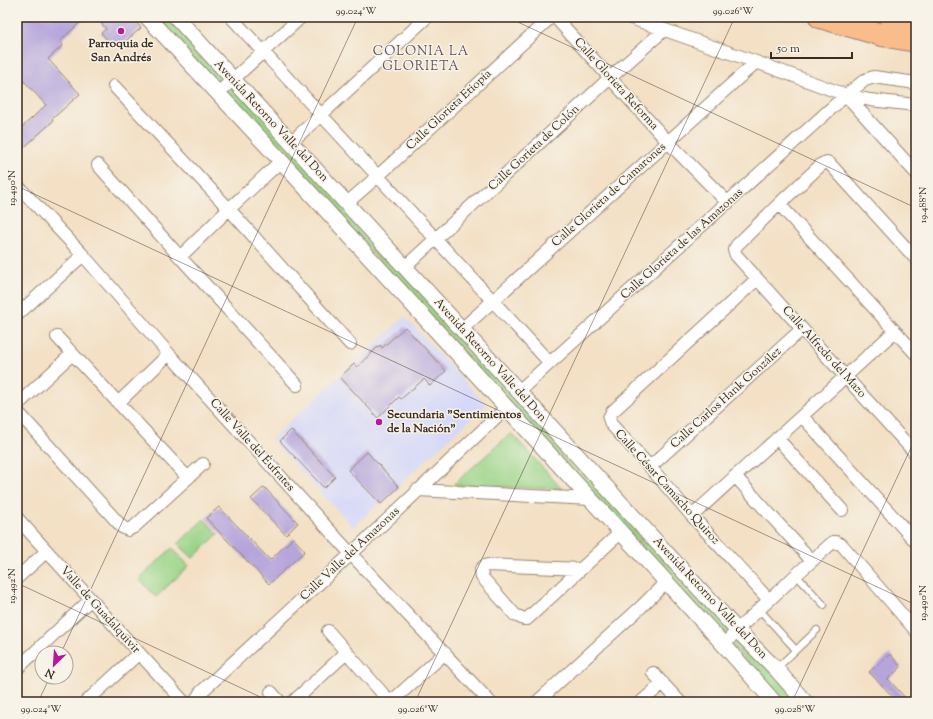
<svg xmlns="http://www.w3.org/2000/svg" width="933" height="719" font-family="'Sorts Mill Goudy',serif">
  <rect width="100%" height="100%" fill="#f7f3e8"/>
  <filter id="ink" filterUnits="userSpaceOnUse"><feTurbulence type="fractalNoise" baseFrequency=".025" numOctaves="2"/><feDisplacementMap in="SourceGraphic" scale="8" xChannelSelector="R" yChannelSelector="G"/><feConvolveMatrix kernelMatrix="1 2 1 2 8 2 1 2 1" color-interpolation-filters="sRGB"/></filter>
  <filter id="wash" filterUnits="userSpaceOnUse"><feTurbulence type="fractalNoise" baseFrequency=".012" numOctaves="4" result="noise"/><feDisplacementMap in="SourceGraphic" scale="16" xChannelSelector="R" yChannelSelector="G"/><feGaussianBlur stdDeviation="0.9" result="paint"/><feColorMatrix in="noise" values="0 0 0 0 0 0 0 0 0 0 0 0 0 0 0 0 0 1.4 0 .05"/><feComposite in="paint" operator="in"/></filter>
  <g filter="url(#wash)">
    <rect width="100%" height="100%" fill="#f3e0c5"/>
    <path fill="#d5d8f9" d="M405,317L486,405L353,527L271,439Z"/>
    <path fill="#9ad487" stroke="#6a7f52" d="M156,17H173L799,702H784Z
      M511,433L562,489L453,485Z
      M204,519L218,534L193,558L178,544Z
      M172,548L189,566L156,597L139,579Z"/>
    <g id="blocks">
      <path fill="#b5a5db" d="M21,17H86L60,41L63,45L48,59L80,94L52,119L53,121L17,154V132L46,105L24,81L17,87V21Z
        M96,17H132L141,28L120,46L115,41L111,44L101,33L106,29Z
        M405,327L446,371L430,386L424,379L401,399L399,397L378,418L340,377L354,364L357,367L380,345L382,348Z
        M291,430L335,477L324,488L280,441Z
        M367,452L399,487L381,504L348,470Z
        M264,487L298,523L286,535L251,499Z
        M219,507L270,560L293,538L305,551L269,584L206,518Z
        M890,654L901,667L888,679L909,702H898L869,672Z"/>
    </g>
  </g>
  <g filter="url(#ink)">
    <use href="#blocks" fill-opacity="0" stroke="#978572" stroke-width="1"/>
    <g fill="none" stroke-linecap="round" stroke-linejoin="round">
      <defs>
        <path id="service" d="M796,575L824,605
          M759,609L796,650
          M776,669L817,630"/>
        <path id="minor" d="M231,17L550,363
          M555,17L668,142L728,203
          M628,17L756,62L846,95L870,100L916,105
          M114,86L229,209L350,344
          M217,94L301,17
          M846,95L916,173
          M291,142L321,115L427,17
          M98,165L180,257L297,385
          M17,185L83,255L169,354L351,554L490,702
          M347,203L378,176L551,17
          M779,204L916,354
          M180,257L229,209L281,161
          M916,259L830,164L827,162L822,164L779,204L737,245L734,250L736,255L802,329L916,454
          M405,267L611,77L664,30
          M757,279L612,412L609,418L611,424L650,467L692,516L769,600
          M17,315L83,255
          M462,329L756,62
          M57,337L188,478
          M519,391L846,95L865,80L874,77L916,83
          M118,403L169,354
          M17,405L72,354
          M17,411L122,527L128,530L134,527L203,464
          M802,416L916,542
          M777,438L842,510
          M650,467L802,329
          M735,476L812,561
          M417,490L591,499
          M692,516C759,454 828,393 895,331
          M17,518L139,653L184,702
          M581,569L488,565L484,566L481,569L482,577L515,615L524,619H527L620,533
          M17,578L47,551
          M328,631L390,702
          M724,645L737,630L796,575L833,542H836L842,545L916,631
          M17,669L90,600
          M653,673L680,702
          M271,692L280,702
          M86,702L139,653
          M195,702L200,693L351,554L506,408
          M293,702L346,653
          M391,702L445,653
          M537,702L641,607L666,582
          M641,702L663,683"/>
        <path id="tertiary" d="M147,17L281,161L724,645L774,702
          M176,17L737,630L776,669L805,702"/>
        <path id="motorway" d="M820,17L882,35L916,41
          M890,17L916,23"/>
      </defs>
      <use href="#service" stroke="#978572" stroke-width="8"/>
      <use href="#minor" stroke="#978572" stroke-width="14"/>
      <use href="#tertiary" stroke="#978572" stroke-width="17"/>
      <use href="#motorway" stroke="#978572" stroke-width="24"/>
      <use href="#service" stroke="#fff" stroke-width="6"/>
      <use href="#minor" stroke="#fff" stroke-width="12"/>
      <use href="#tertiary" stroke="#fff" stroke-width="15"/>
      <use href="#motorway" stroke="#f9bc8a" stroke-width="22"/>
    </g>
  </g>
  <path fill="none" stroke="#3b2a1e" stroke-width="1" stroke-opacity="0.45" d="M507,17L916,208M17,186L916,605M17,583L271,702M61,653L358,17M38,702L50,677M415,702L735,17M792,702L916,437"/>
  <g fill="#b5179e" stroke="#f7f3e8" stroke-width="1.5">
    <circle cx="121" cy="31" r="4"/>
    <circle cx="379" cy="422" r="4"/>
  </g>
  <g text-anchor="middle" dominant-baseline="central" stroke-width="3" stroke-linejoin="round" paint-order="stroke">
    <g font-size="12" font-weight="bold" fill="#3b2a1e" stroke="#f7f3e8">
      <text x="121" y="44">Parroquia de<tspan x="121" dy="14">San Andrés</tspan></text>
      <text x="387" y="415" text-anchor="start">Secundaria "Sentimientos<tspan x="387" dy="14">de la Nación"</tspan></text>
    </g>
    <g font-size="12" fill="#3b2a1e" stroke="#f7f3e8">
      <text transform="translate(616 84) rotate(48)">Calle Glorieta Reforma</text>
      <text transform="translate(449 110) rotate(-43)">Calle Glorieta Etiopía</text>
      <text transform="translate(271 121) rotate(47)">Avenida Retorno Valle del Don</text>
      <text transform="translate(534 148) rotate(-43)">Calle Gorieta de Colón</text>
      <text transform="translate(609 195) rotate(-42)">Calle Glorieta de Camarones</text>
      <text transform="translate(682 244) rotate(-42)">Calle Glorieta de las Amazonas</text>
      <text transform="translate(824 352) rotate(48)">Calle Alfredo del Mazo</text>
      <text transform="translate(490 360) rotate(48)">Avenida Retorno Valle del Don</text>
      <text transform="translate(726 398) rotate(-42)">Calle Carlos Hank González</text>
      <text transform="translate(252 445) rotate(48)">Calle Valle del Éufrates</text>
      <text transform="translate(667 487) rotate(48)">Calle César Camacho Quiroz</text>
      <text transform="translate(350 554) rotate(-43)">Calle Valle del Amazonas</text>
      <text transform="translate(710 598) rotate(47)">Avenida Retorno Valle del Don</text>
      <text transform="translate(100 610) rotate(48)">Valle de Guadalquivir</text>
    </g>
    <g font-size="13" letter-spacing="1" fill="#665560" stroke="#f7f3e8">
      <text x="421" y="52">COLONIA LA<tspan x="421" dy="15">GLORIETA</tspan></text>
    </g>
  </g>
  <rect width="933" height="719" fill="none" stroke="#f7f3e8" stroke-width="44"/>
  <g transform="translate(54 665) rotate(205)"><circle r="19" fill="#f7f3e8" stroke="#aca397"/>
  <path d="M0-3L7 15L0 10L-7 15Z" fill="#b5179e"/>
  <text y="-6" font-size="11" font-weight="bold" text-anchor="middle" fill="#3b2a1e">N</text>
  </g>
  <path d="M771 52v6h81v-6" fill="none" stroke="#3b2a1e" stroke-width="2"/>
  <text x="777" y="52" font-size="12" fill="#3b2a1e" stroke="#f7f3e8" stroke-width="3" paint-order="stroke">50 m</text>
  <rect x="22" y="22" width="889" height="675" fill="none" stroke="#3b2a1e" stroke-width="1.5"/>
  <g font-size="10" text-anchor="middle" fill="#3b2a1e">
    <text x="356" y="14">99.024°W</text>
    <text x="733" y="14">99.026°W</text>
    <text transform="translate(11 188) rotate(-90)" y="4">19.490°N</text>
    <text transform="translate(922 205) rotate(-90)" y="4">19.488°N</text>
    <text transform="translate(11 586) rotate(-90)" y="4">19.492°N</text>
    <text transform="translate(922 603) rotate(-90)" y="4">19.490°N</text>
    <text x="41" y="712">99.024°W</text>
    <text x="418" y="712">99.026°W</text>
    <text x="795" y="712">99.028°W</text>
  </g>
</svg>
